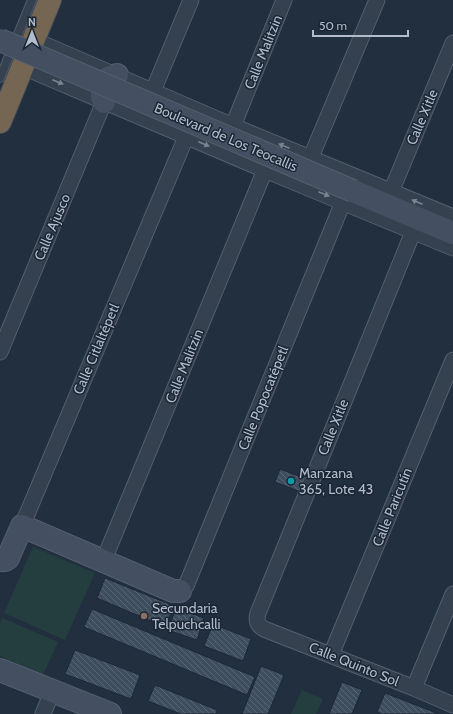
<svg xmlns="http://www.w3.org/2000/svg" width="453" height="714" font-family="Cabin,sans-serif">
  <defs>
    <pattern id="building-back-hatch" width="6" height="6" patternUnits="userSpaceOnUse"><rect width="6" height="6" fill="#3e4e5e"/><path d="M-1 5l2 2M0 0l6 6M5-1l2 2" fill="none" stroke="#586674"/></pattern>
  </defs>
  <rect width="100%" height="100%" fill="#222f3f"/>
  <path fill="#243e40" d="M33,547L95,573L65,640L4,613Z
    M2,618L58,642L43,675L0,656V623Z
    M302,690L323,699L316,714H291Z"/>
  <path fill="url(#building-back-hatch)" stroke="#1d2836" d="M280,469L306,479L301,492L275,482Z
    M105,578L174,606L165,627L97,598Z
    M176,608L204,618L197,640L168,630Z
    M92,609L255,677L247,695L84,627Z
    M213,624L251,639L243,661L204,646Z
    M75,650L140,675L131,699L65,674Z
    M261,666L284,675L268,714H242Z
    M342,682L362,690L352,714H329Z
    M155,685L217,710L216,714H181L148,701Z
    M385,693L439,714H382L377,712Z"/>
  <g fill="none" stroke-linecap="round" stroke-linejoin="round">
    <defs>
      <path id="lane" d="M0,78L32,0"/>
      <path id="street" d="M34,40L233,126L453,217
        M23,67L265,170L453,248
        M153,91L191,0
        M233,126L284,0
        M311,157L377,0
        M391,192L453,43
        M413,232L258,613C256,620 257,625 264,629L414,688L453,705
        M0,352L104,102
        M22,526L186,137
        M103,562L265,170
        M180,591L186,586L343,202
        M331,655L453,360
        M414,688L453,594
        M43,714L52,692"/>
      <path id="secondary" d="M104,102C99,93 104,86 108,78L117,75
        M353,191L453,233
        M0,560H5L8,558L22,526L173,591H180
        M0,670L110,714"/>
      <path id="highway" d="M0,122L50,0"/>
    </defs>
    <use href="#lane" stroke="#545f6d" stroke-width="10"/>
    <use href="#street" stroke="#545f6d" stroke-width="17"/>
    <use href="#secondary" stroke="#545f6d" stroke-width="24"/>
    <use href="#highway" stroke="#414c5a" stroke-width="24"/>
    <use href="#lane" stroke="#36414f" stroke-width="8"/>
    <use href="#street" stroke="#36414f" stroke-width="15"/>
    <use href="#secondary" stroke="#445062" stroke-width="22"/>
    <use href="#highway" stroke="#756653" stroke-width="22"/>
    <defs>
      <path id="secondary-bridge" d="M0,40L353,191"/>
    </defs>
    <use href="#secondary-bridge" stroke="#545f6d" stroke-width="24" stroke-linecap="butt"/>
    <use href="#secondary-bridge" stroke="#445062" stroke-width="22"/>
  </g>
  <defs><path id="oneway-solid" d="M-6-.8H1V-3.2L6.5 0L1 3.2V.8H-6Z"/></defs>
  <g fill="#7a8593">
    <use href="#oneway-solid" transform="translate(58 82) rotate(23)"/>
    <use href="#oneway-solid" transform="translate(204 144) rotate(23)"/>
    <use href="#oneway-solid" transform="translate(284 146) rotate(-158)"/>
    <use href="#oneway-solid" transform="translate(324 194) rotate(22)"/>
    <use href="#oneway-solid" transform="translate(417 202) rotate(-157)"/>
  </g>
  <circle fill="#0f9aa8" stroke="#1b2634" stroke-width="1.5" cx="291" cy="481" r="4"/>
  <circle fill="#8d6e63" stroke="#1b2634" stroke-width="1.5" cx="144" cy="616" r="4"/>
  <g text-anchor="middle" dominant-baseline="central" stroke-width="3" stroke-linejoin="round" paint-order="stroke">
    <g font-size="14" fill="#b2bcca" stroke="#1b2634">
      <text transform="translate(263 52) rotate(-68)">Calle Malitzin</text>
      <text transform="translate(422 117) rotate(-67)">Calle Xitle</text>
      <text transform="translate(226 137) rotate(23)">Boulevard de Los Teocallis</text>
      <text transform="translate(52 227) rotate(-67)">Calle Ajusco</text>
      <text transform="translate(96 349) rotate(-67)">Calle Citlaltépetl</text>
      <text transform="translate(184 366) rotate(-68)">Calle Malitzin</text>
      <text transform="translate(263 398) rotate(-68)">Calle Popocatépetl</text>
      <text transform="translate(333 427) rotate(-68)">Calle Xitle</text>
      <text transform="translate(392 507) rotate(-68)">Calle Paricutín</text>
      <text transform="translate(354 664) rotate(22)">Calle Quinto Sol</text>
    </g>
    <g font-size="14" fill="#b2bcca" stroke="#1b2634" text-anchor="start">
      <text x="299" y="473">Manzana<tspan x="299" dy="16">365, Lote 43</tspan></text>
      <text x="152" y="608">Secundaria<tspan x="152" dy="16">Telpuchcalli</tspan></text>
    </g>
  </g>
  <g transform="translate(32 32)" stroke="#1b2634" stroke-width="3" paint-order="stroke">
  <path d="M0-3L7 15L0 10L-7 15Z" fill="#b2bcca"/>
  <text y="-6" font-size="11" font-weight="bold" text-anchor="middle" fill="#b2bcca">N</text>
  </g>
  <path d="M313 30v6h95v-6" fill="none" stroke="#b2bcca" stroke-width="2"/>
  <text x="319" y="30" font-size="12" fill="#b2bcca" stroke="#1b2634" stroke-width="3" paint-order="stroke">50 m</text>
</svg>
